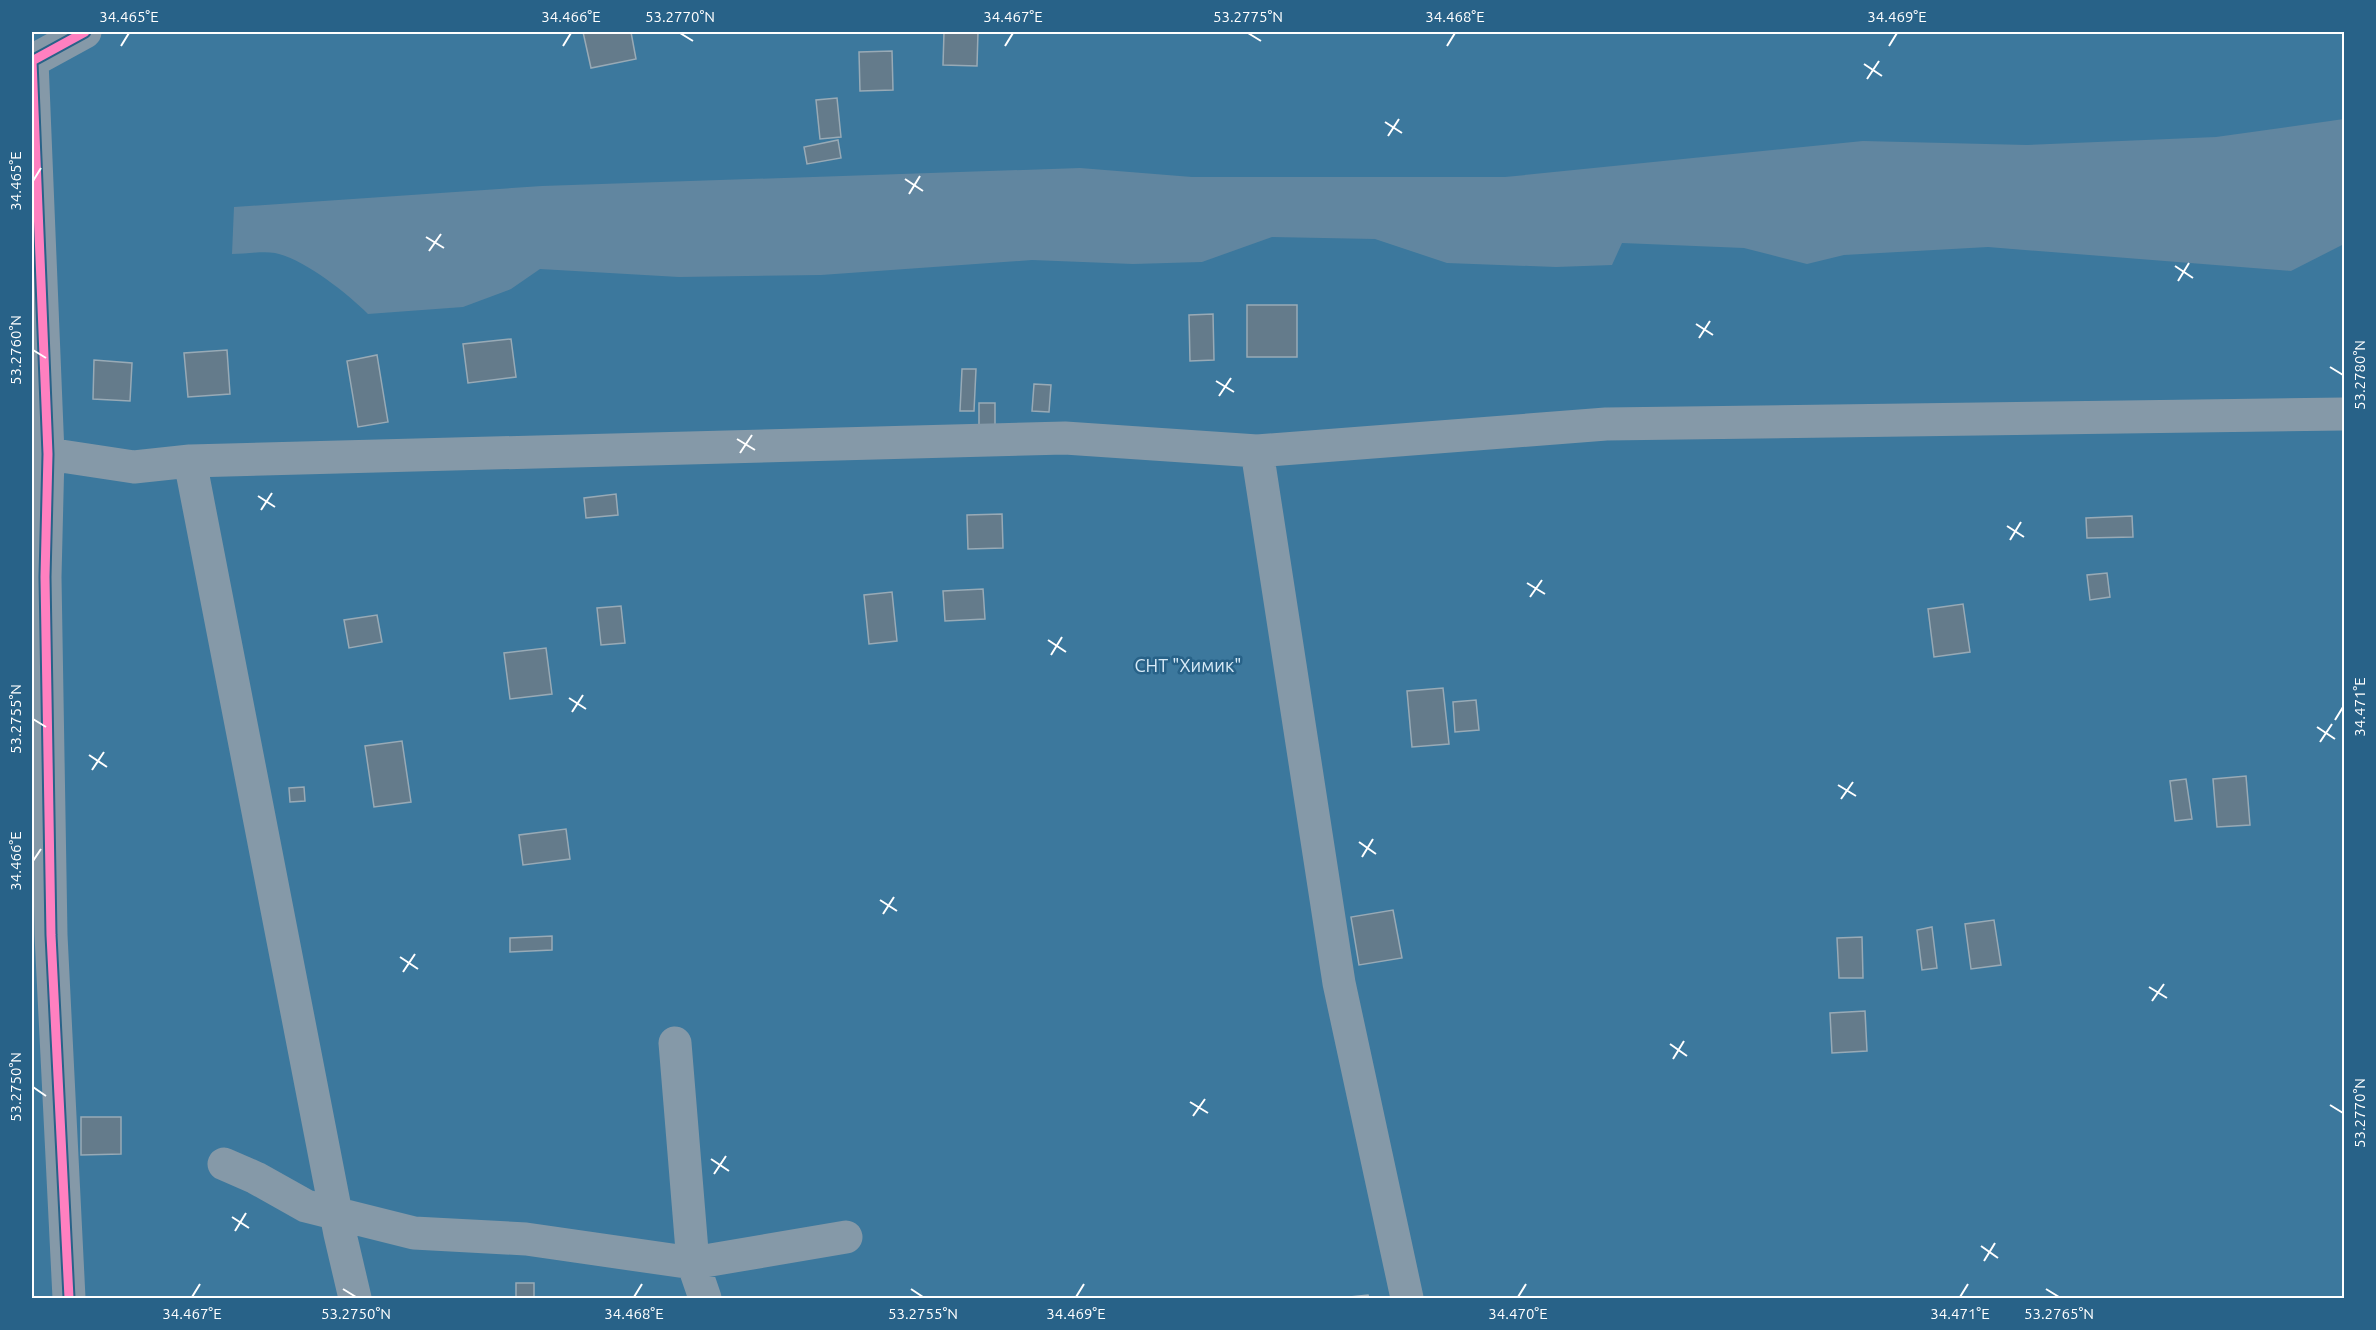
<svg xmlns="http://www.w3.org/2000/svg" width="2376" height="1330" font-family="Ubuntu,sans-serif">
  <rect width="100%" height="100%" fill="#3e5d72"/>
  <path fill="#3c789d" d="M32,32H2344V1298H32Z"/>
  <path fill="#6186a0" d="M2344,119V244L2291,271L1988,247L1844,255L1807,264L1744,248L1622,243L1612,265L1556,267L1447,263L1375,239L1272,237L1202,262L1133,264L1032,260L821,275L679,277L540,269L511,289L463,307L368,314C347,293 304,259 275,253C262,251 245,254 232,254L234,207L542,186L1080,168L1192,177H1505L1863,141L2027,145L2216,137Z"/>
  <path fill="#647b8b" stroke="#98aab6" stroke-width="1.5" d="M583,32H631L636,59L591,68Z
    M944,32H978L977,66L943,65Z
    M892,51L893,90L860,91L859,52Z
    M837,98L841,137L820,139L816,100Z
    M838,140L841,158L807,164L804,147Z
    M1247,305H1297V357H1247Z
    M1213,314L1214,360L1190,361L1189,315Z
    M511,339L516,377L468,383L463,344Z
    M227,350L230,394L188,397L184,353Z
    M377,355L388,422L358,427L347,361Z
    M94,360L132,363L130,401L93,399Z
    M962,369H976L974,411H960Z
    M1034,384L1051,385L1049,412L1032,411Z
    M979,403H995V436H979Z
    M616,494L618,515L586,518L584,498Z
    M1002,514L1003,548L968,549L967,515Z
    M2132,516L2133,537L2087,538L2086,518Z
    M2107,573L2110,597L2090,600L2087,575Z
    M983,589L985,619L945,621L943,591Z
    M892,592L897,641L869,644L864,595Z
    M1963,604L1970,652L1934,657L1928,609Z
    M621,606L625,643L601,645L597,608Z
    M377,615L382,642L349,648L344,620Z
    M546,648L552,694L510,699L504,653Z
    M1443,688L1449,744L1412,747L1407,691Z
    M1476,700L1479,730L1455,732L1453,702Z
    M402,741L411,802L374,807L365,746Z
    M2246,776L2250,825L2217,827L2213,779Z
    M2186,779L2192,819L2175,821L2170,781Z
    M304,787L305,801L290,802L289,788Z
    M566,829L570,859L523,865L519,835Z
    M1393,910L1402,958L1359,965L1351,917Z
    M1994,920L2001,965L1971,969L1965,924Z
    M1932,927L1937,968L1922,970L1917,930Z
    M552,936V950L510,952V938Z
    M1862,937L1863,978H1839L1837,938Z
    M1865,1011L1867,1051L1832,1053L1830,1013Z
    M81,1117H121V1154L81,1155Z
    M516,1283H534V1298H516Z
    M1368,1295L1369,1298H1340Z"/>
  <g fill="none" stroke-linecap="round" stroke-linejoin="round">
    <path stroke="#8599a8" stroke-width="33" d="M1257,451L1339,983L1407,1298
      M48,454L134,467L190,461L1065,438L1257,451L1606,424L2344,414
      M190,461L340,1234L355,1298
      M675,1043L693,1263L705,1298
      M224,1164L256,1178L306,1206L414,1233L526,1239L693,1263L846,1237
      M69,1298L51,935L45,577L48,454L32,61L85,32"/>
    <defs>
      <path id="cycleway" d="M69,1298L51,935L45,577L48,454L32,61L85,32"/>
    </defs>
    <use href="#cycleway" stroke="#286288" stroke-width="13"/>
    <use href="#cycleway" stroke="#ff80c0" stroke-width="9"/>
  </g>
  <path fill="none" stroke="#fff" stroke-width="2" d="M680,33L693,41M1248,33L1261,41M121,46L129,33M563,46L571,33M1005,46L1013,33M1447,46L1455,33M1889,46L1897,33M1864,64L1882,76M1867,79L1879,61M1385,122L1402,133M1388,136L1399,119M905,179L923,191M33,181L41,168M909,194L920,176M426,237L444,248M429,251L441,234M2175,266L2193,278M2178,281L2189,263M1696,324L1713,335M1699,338L1710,321M33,350L46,358M2330,367L2343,375M1216,381L1234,392M1219,396L1231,378M737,439L755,450M740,453L752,435M258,496L275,507M261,510L272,493M2007,526L2024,537M2010,540L2021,522M1527,583L1545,594M1530,597L1542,580M1048,640L1066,652M1051,655L1062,637M569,698L586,709M572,712L583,695M33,719L46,727M2335,720L2343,707M2317,727L2335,739M2320,742L2332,724M89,755L107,767M92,770L104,752M1838,785L1856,796M1841,799L1853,782M1359,842L1376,854M1362,857L1373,839M33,861L41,849M880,900L897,911M883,914L894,897M400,957L418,969M403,972L415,954M2149,987L2167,998M2152,1001L2164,984M1670,1044L1687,1056M1673,1059L1684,1041M33,1087L46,1096M1190,1102L1208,1113M2330,1105L2343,1113M1193,1116L1205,1099M711,1159L729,1171M714,1174L726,1156M232,1217L249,1228M235,1231L246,1213M1981,1246L1998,1258M1984,1261L1995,1243M343,1289L356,1297M911,1289L923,1297M2046,1289L2059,1297M192,1297L200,1284M634,1297L642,1284M1076,1297L1084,1284M1518,1297L1526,1284M1960,1297L1968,1284"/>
  <g text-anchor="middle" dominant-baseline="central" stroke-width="5" stroke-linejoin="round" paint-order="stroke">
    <g font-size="18" fill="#d8ebf7" stroke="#286288">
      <text x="1188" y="665">СНТ "Химик"</text>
    </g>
  </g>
  <rect width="2376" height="1330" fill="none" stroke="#286288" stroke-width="66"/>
  <rect x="33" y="33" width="2310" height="1264" fill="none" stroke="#fff" stroke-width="2"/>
  <g font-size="15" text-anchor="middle" fill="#fff">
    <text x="129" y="22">34.465°E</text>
    <text x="571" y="22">34.466°E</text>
    <text x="680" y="22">53.2770°N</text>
    <text x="1013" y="22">34.467°E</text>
    <text x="1248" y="22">53.2775°N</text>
    <text x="1455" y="22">34.468°E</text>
    <text x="1897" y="22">34.469°E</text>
    <text transform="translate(16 181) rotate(-90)" y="5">34.465°E</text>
    <text transform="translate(16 350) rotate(-90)" y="5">53.2760°N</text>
    <text transform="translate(2360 375) rotate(-90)" y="5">53.2780°N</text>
    <text transform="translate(2360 707) rotate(-90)" y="5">34.471°E</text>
    <text transform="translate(16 719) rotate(-90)" y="5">53.2755°N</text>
    <text transform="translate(16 861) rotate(-90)" y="5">34.466°E</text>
    <text transform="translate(16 1087) rotate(-90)" y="5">53.2750°N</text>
    <text transform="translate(2360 1113) rotate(-90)" y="5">53.2770°N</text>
    <text x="192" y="1319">34.467°E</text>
    <text x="356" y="1319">53.2750°N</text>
    <text x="634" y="1319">34.468°E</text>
    <text x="923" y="1319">53.2755°N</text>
    <text x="1076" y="1319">34.469°E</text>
    <text x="1518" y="1319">34.470°E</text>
    <text x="1960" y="1319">34.471°E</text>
    <text x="2059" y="1319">53.2765°N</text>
  </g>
</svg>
